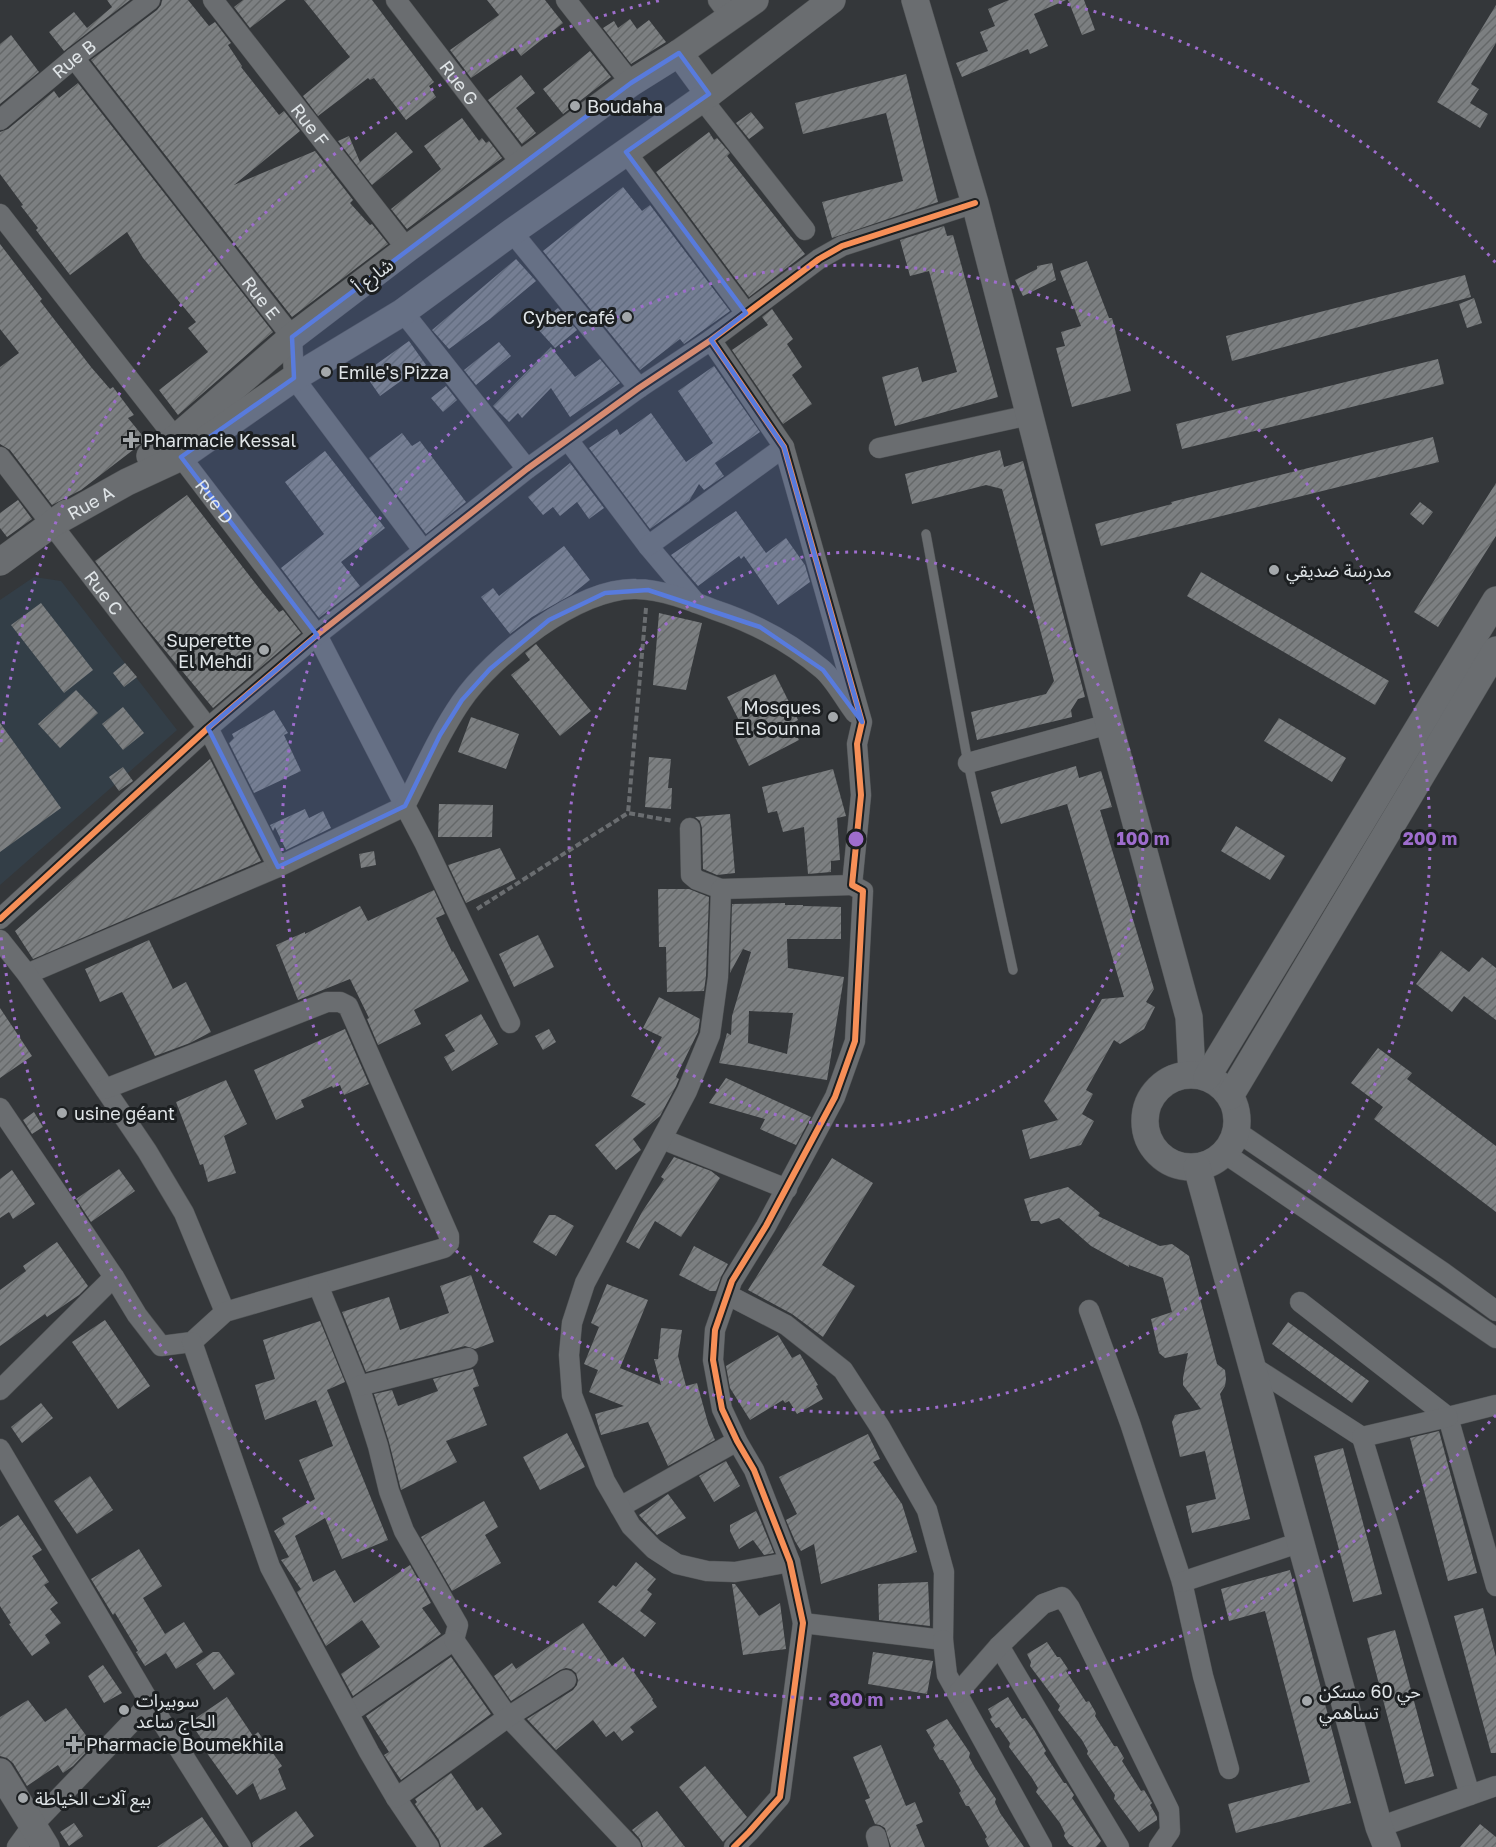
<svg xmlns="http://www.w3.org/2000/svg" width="1496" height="1847" font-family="'Golos Text','Noto Sans Arabic',sans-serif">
  <defs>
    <pattern id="building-hatch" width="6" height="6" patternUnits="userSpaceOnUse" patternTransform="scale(1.5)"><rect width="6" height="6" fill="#7c7f81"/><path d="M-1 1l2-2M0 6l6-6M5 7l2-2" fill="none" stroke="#656869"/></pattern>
  </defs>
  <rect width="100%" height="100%" fill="#34373a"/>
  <path fill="#333e47" d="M34,577L61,581L177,730L0,885V600Z"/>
  <path fill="url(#building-hatch)" fill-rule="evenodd" d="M107,0H130L64,51L49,32L74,12L87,28L112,7Z
    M162,0H188L209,26L215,22L231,43L228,45L242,66L241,67L279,115L284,111L300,131L234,185L315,151L353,200L350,203L370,225L372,224L388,244L292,317L91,60L157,10L161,5Z
    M243,0H286L250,28L234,7Z
    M304,0H372L434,82L429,86L436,97L406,120L374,78L370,80L368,78L318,116L303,96L350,57Z
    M487,0H545L563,23L521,56L515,48L471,78L450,50L499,15Z
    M1009,0H1066L1034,14L1048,46L1030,54L1028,49L962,77L956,63L988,51L980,32L995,26L988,9Z
    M1068,0H1084L1095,30L1082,35Z
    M1496,5V43L1471,84L1479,89L1470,103L1488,114L1480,128L1437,102Z
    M630,19L637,29L649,20L666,42L631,64L603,28L614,21L618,28Z
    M11,35L39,72L0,104V44Z
    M590,51L611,77L563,114L543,89Z
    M906,74L938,202L832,238L822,202L903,181L886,113L803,134L795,103Z
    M521,75L535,93L516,108L536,133L522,144L488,100Z
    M78,83L273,332L178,415L159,390L208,352L188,328L196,322L143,258L127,232L70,275L36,230L38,228L21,206L23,205L0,174V132L8,129L54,91L59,98Z
    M751,112L764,128L749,139L736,123Z
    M462,118L479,141L482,138L486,143L489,141L502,158L407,229L391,209L441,169L424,146Z
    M396,132L413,152L372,185L338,141L349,136L360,162Z
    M709,132L714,140L717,138L730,153L727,156L805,254L749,297L656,172Z
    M623,187L642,211L650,205L730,311L684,344L680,339L640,370L543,251Z
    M944,226L947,236L953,235L998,397L895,426L882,377L918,367L922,382L957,372L929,271L910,276L900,240Z
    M0,244L42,299L40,301L91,367L110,389L113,387L134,415L128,418L146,440L81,490L52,505L10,450L0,444V367L19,353L0,329Z
    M516,259L536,281L490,319L449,349L432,330Z
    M1087,261L1109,318H1112L1131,391L1072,407L1056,348L1065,346L1061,332L1081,326L1060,271Z
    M1052,263L1056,280L1023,296L1015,280L1037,269V266Z
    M1465,275L1471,297L1232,361L1226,336Z
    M1474,298L1482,323L1467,328L1459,304Z
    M558,308L577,330L555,348L535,326Z
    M772,309L793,339L787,344L802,367L792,375L812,404L783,424L732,350L768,325L762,317Z
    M409,341L426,365L413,375L412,373L380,396L364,373Z
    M499,342L511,356L476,385L464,370Z
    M551,347L575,377L600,359L620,383L570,417L551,388L522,418L518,413L509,422L493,406Z
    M1438,359L1444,384L1182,449L1176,424Z
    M714,366L760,432L715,463L724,476L704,490L699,484L689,501L650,529L589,448L617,429L620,435L651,413L686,462L713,443L678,391Z
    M446,386L457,400L443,412L431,398Z
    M402,433L412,446L420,441L466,502L426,534L369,458Z
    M1433,437L1439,462L1101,546L1095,524L1172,504L1171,502Z
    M1000,450L1004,467L1023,461L1085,697L1078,699L1071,710L1072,717L977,740L971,712L1046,694L1054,681L1002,489L986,485L912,504L905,474Z
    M325,451L385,528L341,562L360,586L319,618L281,568L324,534L285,482Z
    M570,463L604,508L589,519L577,502L560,516L553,507L543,515L528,497Z
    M1496,483V536L1438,627L1414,612Z
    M187,495L262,592L279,612L283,610L301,633L213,708L143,624L95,561Z
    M18,500L32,519L7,537L0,528V513Z
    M1420,502L1433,512L1423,525L1410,514Z
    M736,511L766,553L786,538L805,565L810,582L778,605L744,556L741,559L739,556L698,586L671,555Z
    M564,546L590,580L571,595L532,617L510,634L481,597L493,588L499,596Z
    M1201,572L1389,681L1375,705L1187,596Z
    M41,603L93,670L64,693L11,625Z
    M659,613L702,623L686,690L653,685Z
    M536,644L591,711L560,736L511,675L530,660L525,653Z
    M125,663L137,677L124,687L113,673Z
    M775,674L798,720L791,724L799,740L749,766L735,737L745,732L727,697Z
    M76,690L98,713L60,748L38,724Z
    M123,707L144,733L123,750L102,724Z
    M274,710L288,733L284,735L301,771L254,793L229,743L234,738L232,734Z
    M471,717L519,734L506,769L458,752Z
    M1279,718L1346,758L1332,782L1264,741Z
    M0,723L61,808L0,852Z
    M649,757L671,759L668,788H672L671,809L645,807Z
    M210,759L261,861L33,959L15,931Z
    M1076,766L1079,778L1101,771L1112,807L1100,810L1154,989L1146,1002L1155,1007L1144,1029L1120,1044L1114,1040L1086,1090L1093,1094L1082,1114L1094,1121L1081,1145L1030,1159L1022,1130L1058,1120L1044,1101L1102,999L1124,997L1067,804L1001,824L991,792Z
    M123,767L133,781L119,791L109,777Z
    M833,769L846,816L837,818L840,860L831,861V872L808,874L804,827L783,832L777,811L768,813L762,787Z
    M439,804L493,805L492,837H438Z
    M305,809L309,818L323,811L331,828L286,850L275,827L273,831L270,825Z
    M730,814L735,873L717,875L703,869L702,828L700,821L695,817Z
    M1236,826L1285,856L1270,880L1221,851Z
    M500,848L516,879L466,903L448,865Z
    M374,851L376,865L361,868L359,854Z
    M658,889H689L709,897L706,976L704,991L667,992L666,947H659Z
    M434,890L445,914L436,918L452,952L453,951L469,981L414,1010L421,1024L378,1045L367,1019L369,1018L350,979L298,1000L276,945L305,932V934L360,906L368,921Z
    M785,903V905H803V906L841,907V939H787L788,968L844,977L827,1080L719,1063L727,1033L731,1035L732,1016L751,952L743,949L730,973L732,904ZM749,1011L793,1013L787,1054L748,1043Z
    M538,935L554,967L514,987L499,954Z
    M149,940L173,989L186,982L211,1032L190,1043L155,1056L122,992L100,1002L85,969Z
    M1441,951L1469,972L1482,957L1496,968V1020L1464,996L1452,1012L1416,984Z
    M659,997L700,1019L698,1032L676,1077L679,1079L676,1086L660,1116L633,1139L641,1150L616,1170L595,1145L646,1104L631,1096L662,1037L643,1028Z
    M0,1008L32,1056L0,1078Z
    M481,1014L498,1044L452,1071L444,1057L455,1051L445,1035Z
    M345,1029L369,1084L344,1095L340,1085L333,1088L332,1086L301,1100L304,1107L276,1120L254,1070Z
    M549,1029L556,1042L543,1050L535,1036Z
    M1378,1048L1412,1073L1407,1079L1496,1146V1212L1374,1119L1383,1107L1351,1083Z
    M726,1078L811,1117L796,1145L760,1129L765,1119L709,1103Z
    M226,1080L247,1124L224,1136L236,1173L208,1182L203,1164L200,1165L176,1102Z
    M34,1112L43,1127L32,1134L23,1120Z
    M674,1157L711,1171L720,1178L681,1237L655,1221L639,1249L626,1242L642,1212L664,1179L661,1177Z
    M832,1158L873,1183L822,1265L855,1286L823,1337L792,1314L748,1290Z
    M119,1169L135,1191L91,1222L76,1199Z
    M12,1170L35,1204L13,1219L9,1212L0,1218V1179Z
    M1068,1187L1100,1213L1098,1216L1160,1246L1172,1244L1189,1256L1217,1364L1225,1370L1226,1379L1225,1386L1220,1394L1250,1519L1192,1533L1186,1506L1216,1499L1205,1451L1180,1457L1172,1422L1175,1415L1201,1409L1183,1385V1378L1188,1353L1165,1358L1159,1353L1151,1319L1172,1312L1163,1278L1129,1265V1267L1091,1246L1059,1218L1041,1224L1039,1221H1031L1024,1199Z
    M549,1215H555L574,1226L556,1256L533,1242Z
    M57,1242L88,1286L79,1295L47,1317L45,1314L0,1346V1290L26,1271L23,1266Z
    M694,1246L728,1264L721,1277L716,1291H710L679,1275Z
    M471,1275L494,1342L475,1349L465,1346L366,1372L342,1312L389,1297L400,1330L449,1313L440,1286Z
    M607,1284L648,1300L620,1368L661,1385L654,1359H658L661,1328L682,1330L678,1356L686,1386L697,1383L708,1423L715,1440L668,1466L648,1422L601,1435L595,1414L624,1406L589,1392L598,1370L584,1364L599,1327L591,1323Z
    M105,1320L150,1386L118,1409L72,1342Z
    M320,1321L345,1382L327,1390L388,1540L342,1559L325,1518L295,1536L313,1582L335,1570L354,1603L410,1565L431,1603L422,1608L441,1634L353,1696L341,1674L380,1647L362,1620L326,1646L297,1592L301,1589L281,1560L289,1557L274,1531L285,1524L282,1518L315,1499L299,1460L333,1446L316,1400L265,1420L255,1385L275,1379L263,1340Z
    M1288,1322L1369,1381L1352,1403L1272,1344Z
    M778,1335L792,1358L800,1354L818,1385L816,1386L823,1399L797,1414L789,1401L785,1403L783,1400L750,1420L730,1388L726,1366Z
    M473,1369L479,1386L473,1388L487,1425L446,1441L457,1462L401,1490L389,1442L374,1394L392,1390L398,1406L438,1391L433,1379Z
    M41,1403L53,1418L22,1443L11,1427Z
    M1439,1431L1477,1573L1448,1581L1410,1438Z
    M567,1433L585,1467L540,1490L523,1457Z
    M868,1434L880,1459L873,1462L902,1504L917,1552L821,1584L814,1544L801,1551L795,1541L786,1520L797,1514L779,1477Z
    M1343,1448L1382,1594L1353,1602L1314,1456Z
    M726,1461L740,1486L714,1502L699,1476Z
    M90,1476L113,1510L77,1534L54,1501Z
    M668,1494L686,1518L657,1535L639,1515Z
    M484,1501L498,1527L485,1535L501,1563L452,1591L421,1537Z
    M756,1511L760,1519L774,1553L764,1555L753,1540L739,1549L730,1531V1525Z
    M18,1515L42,1550L32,1556L49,1582L44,1585L58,1603L50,1609L61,1623L45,1635L50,1643L32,1656L9,1624L11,1623L0,1606V1527Z
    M139,1549L162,1586L143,1598L165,1634L184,1622L203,1652L176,1669L166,1653L145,1666L136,1652L138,1651L115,1613L113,1615L91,1579Z
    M636,1562L656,1579L647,1590L652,1594L640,1611L656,1623L645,1637L598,1602L613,1585L616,1587Z
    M1290,1570L1351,1803L1236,1833L1228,1804L1310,1782L1265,1611L1229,1621L1221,1589Z
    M928,1582L930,1626L879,1620L878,1584Z
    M732,1584H735L759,1616L780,1603L786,1649L743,1655Z
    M1483,1608L1496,1657V1753H1491L1454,1616Z
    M583,1623L612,1666L623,1657L653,1699L652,1700L657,1707L630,1727L634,1732L622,1741L614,1731L606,1737L593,1720L556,1750L527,1719L573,1690L577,1685L578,1680L576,1673L571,1669L566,1668L560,1670L511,1701L494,1676L512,1663L516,1669Z
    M1395,1630L1434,1776L1405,1784L1367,1638Z
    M1047,1642L1057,1657H1060L1068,1669L1066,1671L1086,1702L1089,1701L1096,1713L1095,1716L1114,1746H1117L1124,1758L1122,1761L1141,1791L1144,1790L1152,1803L1150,1805L1157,1817V1820L1139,1832L1114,1799L1115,1795L1087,1754L1088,1751L1082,1740L1058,1710L1060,1706L1030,1666L1031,1662L1027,1654Z
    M213,1652H219L235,1674L214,1690L196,1664Z
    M873,1652L933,1661L927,1694L868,1684Z
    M451,1657L491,1714L401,1780L384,1755L389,1752L366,1716Z
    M103,1665L122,1693L104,1703L88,1676Z
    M227,1697L253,1736L258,1732L282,1766L278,1769L286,1789L260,1800L253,1783L237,1795L204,1749L207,1747L190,1722Z
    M1008,1697L1022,1719L1025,1718L1034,1730L1046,1751L1044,1753L1064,1783H1066L1074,1795L1072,1798L1101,1841L1096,1847H1074L1069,1844L1064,1836L1065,1833L1060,1823L1036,1792L1038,1788L1032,1778L1009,1747L1010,1743L999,1727L996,1728L990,1719L992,1717L988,1709Z
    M28,1700L45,1722L66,1708L93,1745L73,1766L63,1773L58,1765L27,1786L13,1763L7,1758L0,1756V1717Z
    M947,1719L970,1753L969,1757L975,1768L996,1799L995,1802L1000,1813L1024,1847H989L985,1839L987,1837L969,1806H966L959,1793L961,1791L943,1760H940L933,1748L935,1745L926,1730Z
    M881,1745L906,1806L915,1802L923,1822L916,1825L925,1847H891L885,1828L880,1825L875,1824L865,1800L870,1798L853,1757Z
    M705,1766L747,1817L723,1842L679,1787Z
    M451,1773L477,1811L482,1807L502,1834L483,1847H441L439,1840L415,1804L417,1802L415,1799Z
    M296,1811L314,1836L299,1847H253L252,1843Z
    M657,1811L685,1847H643L640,1839L632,1830Z
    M202,1817L223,1847H157Z
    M74,1823L83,1836L69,1846L60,1832Z
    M1480,1824L1496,1837V1847H1460Z"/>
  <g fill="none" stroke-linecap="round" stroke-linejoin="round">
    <defs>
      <path id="lane" d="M926,534L968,763L1013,970"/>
      <g id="street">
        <path id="s1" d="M213,0L407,249"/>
        <path id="s2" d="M396,0L521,163"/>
        <path d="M566,0L631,83"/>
        <path d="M718,0L731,17"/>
        <path id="s3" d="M74,58L292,337L294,378L423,550"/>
        <path d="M702,99L805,230"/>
        <path id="s4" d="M0,120L74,58L150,0"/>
        <path d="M626,152L746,313"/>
        <path id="s5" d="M0,214L176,439L181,457L317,635L405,806L278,867L27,974"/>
        <path d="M512,232L639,388"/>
        <path d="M403,312L527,469"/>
        <path d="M711,340L784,447L862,722L857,744L861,795L852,885L863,891L855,1041L835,1097L766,1226L732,1281L715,1330L713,1360L722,1409L737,1441L754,1470L790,1562L803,1623L780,1797L749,1832L734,1847"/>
        <path d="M568,440L648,546L696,603"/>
        <path d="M879,448L1030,415"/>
        <path id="s6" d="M0,457L208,728L278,867"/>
        <path d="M648,546L784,447"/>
        <path d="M968,763L1109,724"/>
        <path d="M690,828L691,875L697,880L721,889"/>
        <path d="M0,919L208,728L317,635L527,469L639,388L711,340L819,259L842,246L975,203"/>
        <path d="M0,940L27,974L147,1151L184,1213L225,1312"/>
        <path d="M510,1023L424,842L405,806C423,771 439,734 461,702C492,656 579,587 636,589C661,589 692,601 715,610C754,623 790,642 822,669C835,680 844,699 855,713"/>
        <path d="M105,1089L327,1002H340L348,1006L449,1236V1243L444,1248L225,1312L192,1342L161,1346L137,1315L114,1277"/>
        <path d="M0,1108L114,1277L0,1390"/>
        <path d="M1236,1131L1444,1273L1496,1311"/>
        <path d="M662,1139L787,1189"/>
        <path d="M1224,1153L1496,1338"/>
        <path d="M318,1285L359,1386L378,1446L389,1491L404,1531L458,1625L454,1640L349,1713"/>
        <path d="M728,1295L786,1325L843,1370L880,1427L927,1510L944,1572L943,1640L803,1623"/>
        <path d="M1300,1302L1448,1417"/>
        <path d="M1089,1310L1130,1423L1182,1582L1203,1676L1229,1769"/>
        <path d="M192,1342L270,1567L369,1752L396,1798L429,1847"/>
        <path d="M1252,1366L1362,1437"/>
        <path d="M359,1386L468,1358"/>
        <path d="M1496,1405L1448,1417L1496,1586"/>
        <path d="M1448,1417L1362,1437L1470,1795L1496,1786"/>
        <path d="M0,1449L150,1703L241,1847"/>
        <path d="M620,1507L737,1441"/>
        <path d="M790,1562L735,1572L707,1571L677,1564L654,1549L631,1526L605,1481L572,1395L569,1355L572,1323L585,1283L687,1091L710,1035L718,977L721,889L852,885"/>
        <path d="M1182,1582L1301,1542"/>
        <path d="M454,1640L508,1717L631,1847"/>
        <path d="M943,1640L947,1675L1042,1847"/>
        <path d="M999,1646L1119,1847"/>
        <path d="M958,1693L999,1646L1043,1604L1062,1597L1070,1608L1169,1810L1170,1831L1159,1847"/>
        <path d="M396,1798L508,1717L566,1680"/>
        <path d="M1379,1827L1470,1795"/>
        <path d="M876,1836L879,1847"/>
        <path d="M17,1847L33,1825L150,1703"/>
      </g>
      <g id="secondary">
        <path d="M915,0L975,203L1109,724L1189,1017L1192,1074"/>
        <path d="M679,53L709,94"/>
        <path d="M150,456L175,439L292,337L407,249L631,83L679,53L755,0"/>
        <path id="s7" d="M52,524L127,482L181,457L294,378L403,312L512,232L709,94L832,0"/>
        <path d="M0,562L67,513"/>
        <circle cx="1191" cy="1121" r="46"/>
        <path d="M1207,1077L1496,600"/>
        <path d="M1230,1096L1496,650"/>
        <path d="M1197,1167L1379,1827L1387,1847"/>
        <path d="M0,1772L46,1847"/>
      </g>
    </defs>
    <use href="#lane" stroke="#505355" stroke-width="10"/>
    <use href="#street" stroke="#505355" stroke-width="21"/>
    <use href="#secondary" stroke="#505355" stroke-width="28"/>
    <path stroke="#6a6d70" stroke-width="4" stroke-dasharray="6 3" stroke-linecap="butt" d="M646,608L628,813L673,821
      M477,909L628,813"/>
    <use href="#lane" stroke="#6a6d70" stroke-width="9"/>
    <use href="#street" stroke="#6a6d70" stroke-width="20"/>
    <use href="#secondary" stroke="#6a6d70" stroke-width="27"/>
    <defs>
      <path id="cycleway" d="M711,340L784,447L862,722L857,744L861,795L852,885L863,891L855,1041L835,1097L766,1226L732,1281L715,1330L713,1360L722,1409L737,1441L754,1470L790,1562L803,1623L780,1797L749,1832L734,1847
        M0,919L208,728L317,635L527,469L639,388L711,340L819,259L842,246L975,203"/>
    </defs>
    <use href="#cycleway" stroke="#1c1f21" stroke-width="10"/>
    <use href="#cycleway" stroke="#f78f57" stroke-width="6"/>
  </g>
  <path fill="#587bdd" fill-opacity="0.2" stroke="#587bdd" stroke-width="4.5" stroke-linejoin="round" d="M679,53L709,94L626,152L746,313L711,340L784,447L862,722L823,670L760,627L648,590L605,593L549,620L490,669L462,700L440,735L405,806L278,867L208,728L317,635L181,457L294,378L292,337L631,83Z"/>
  <g fill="none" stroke="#9e6dcd" stroke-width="3" stroke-dasharray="3 6">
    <circle cx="856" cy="839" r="287"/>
    <circle cx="856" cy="839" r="574"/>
    <path d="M1496 1415A861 861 0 0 1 1 936M1 742A861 861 0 0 1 662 0M1050 0A861 861 0 0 1 1496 263"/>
  </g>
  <g fill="#a4a8ab" stroke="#1c1f21" stroke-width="2">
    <circle cx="575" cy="106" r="6"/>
    <circle cx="627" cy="317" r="6"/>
    <circle cx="326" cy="372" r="6"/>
    <path d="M128 431h6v6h6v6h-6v6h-6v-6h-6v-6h6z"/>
    <circle cx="1274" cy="570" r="6"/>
    <circle cx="264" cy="650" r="6"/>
    <circle cx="833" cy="717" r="6"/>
    <circle cx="62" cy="1113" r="6"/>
    <circle cx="1307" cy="1701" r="6"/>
    <circle cx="124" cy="1710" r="6"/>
    <path d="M71 1735h6v6h6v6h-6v6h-6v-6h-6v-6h6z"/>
    <circle cx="23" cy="1798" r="6"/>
  </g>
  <g text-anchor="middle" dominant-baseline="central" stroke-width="6" stroke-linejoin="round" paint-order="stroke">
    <g font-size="18" fill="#e0e5e8" stroke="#1c1f21">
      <text stroke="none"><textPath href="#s4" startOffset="96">Rue B</textPath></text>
      <text stroke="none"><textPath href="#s2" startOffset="104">Rue G</textPath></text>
      <text stroke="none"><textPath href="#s1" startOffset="158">Rue F</textPath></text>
      <text transform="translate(373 275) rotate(-37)">شارع أ</text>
      <text stroke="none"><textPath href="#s3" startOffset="304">Rue E</textPath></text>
      <text stroke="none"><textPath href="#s5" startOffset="360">Rue D</textPath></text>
      <text stroke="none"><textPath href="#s7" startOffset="44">Rue A</textPath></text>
      <text stroke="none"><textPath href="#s6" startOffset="171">Rue C</textPath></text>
    </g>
    <g font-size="18" fill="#e0e5e8" stroke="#1c1f21" text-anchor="start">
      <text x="587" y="106">Boudaha</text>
      <text x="615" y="317" text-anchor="end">Cyber café</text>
      <text x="338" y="372">Emile's Pizza</text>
      <text x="143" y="440">Pharmacie Kessal</text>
      <text x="1286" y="570">مدرسة ضديقي</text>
      <text x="252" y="640" text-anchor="end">Superette<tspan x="252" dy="21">El Mehdi</tspan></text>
      <text x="821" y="707" text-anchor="end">Mosques<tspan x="821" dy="21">El Sounna</tspan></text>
      <text x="74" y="1113">usine géant</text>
      <text x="1319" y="1691">حي 60 مسكن<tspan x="1319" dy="21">تساهمي</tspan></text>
      <text x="136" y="1700">سوبيرات<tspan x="136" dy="21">الحاج ساعد</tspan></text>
      <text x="86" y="1744">Pharmacie Boumekhila</text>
      <text x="35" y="1798">بيع آلات الخياطة</text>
    </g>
  </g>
  <circle cx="856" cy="839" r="9" fill="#9e6dcd" stroke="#1c1f21" stroke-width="3"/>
  <g font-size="18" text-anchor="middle" font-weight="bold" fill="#9e6dcd" stroke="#1c1f21" stroke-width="6" stroke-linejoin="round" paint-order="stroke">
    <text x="1143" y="845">100 m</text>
    <text x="1430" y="845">200 m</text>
    <text x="856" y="1706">300 m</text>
  </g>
</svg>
